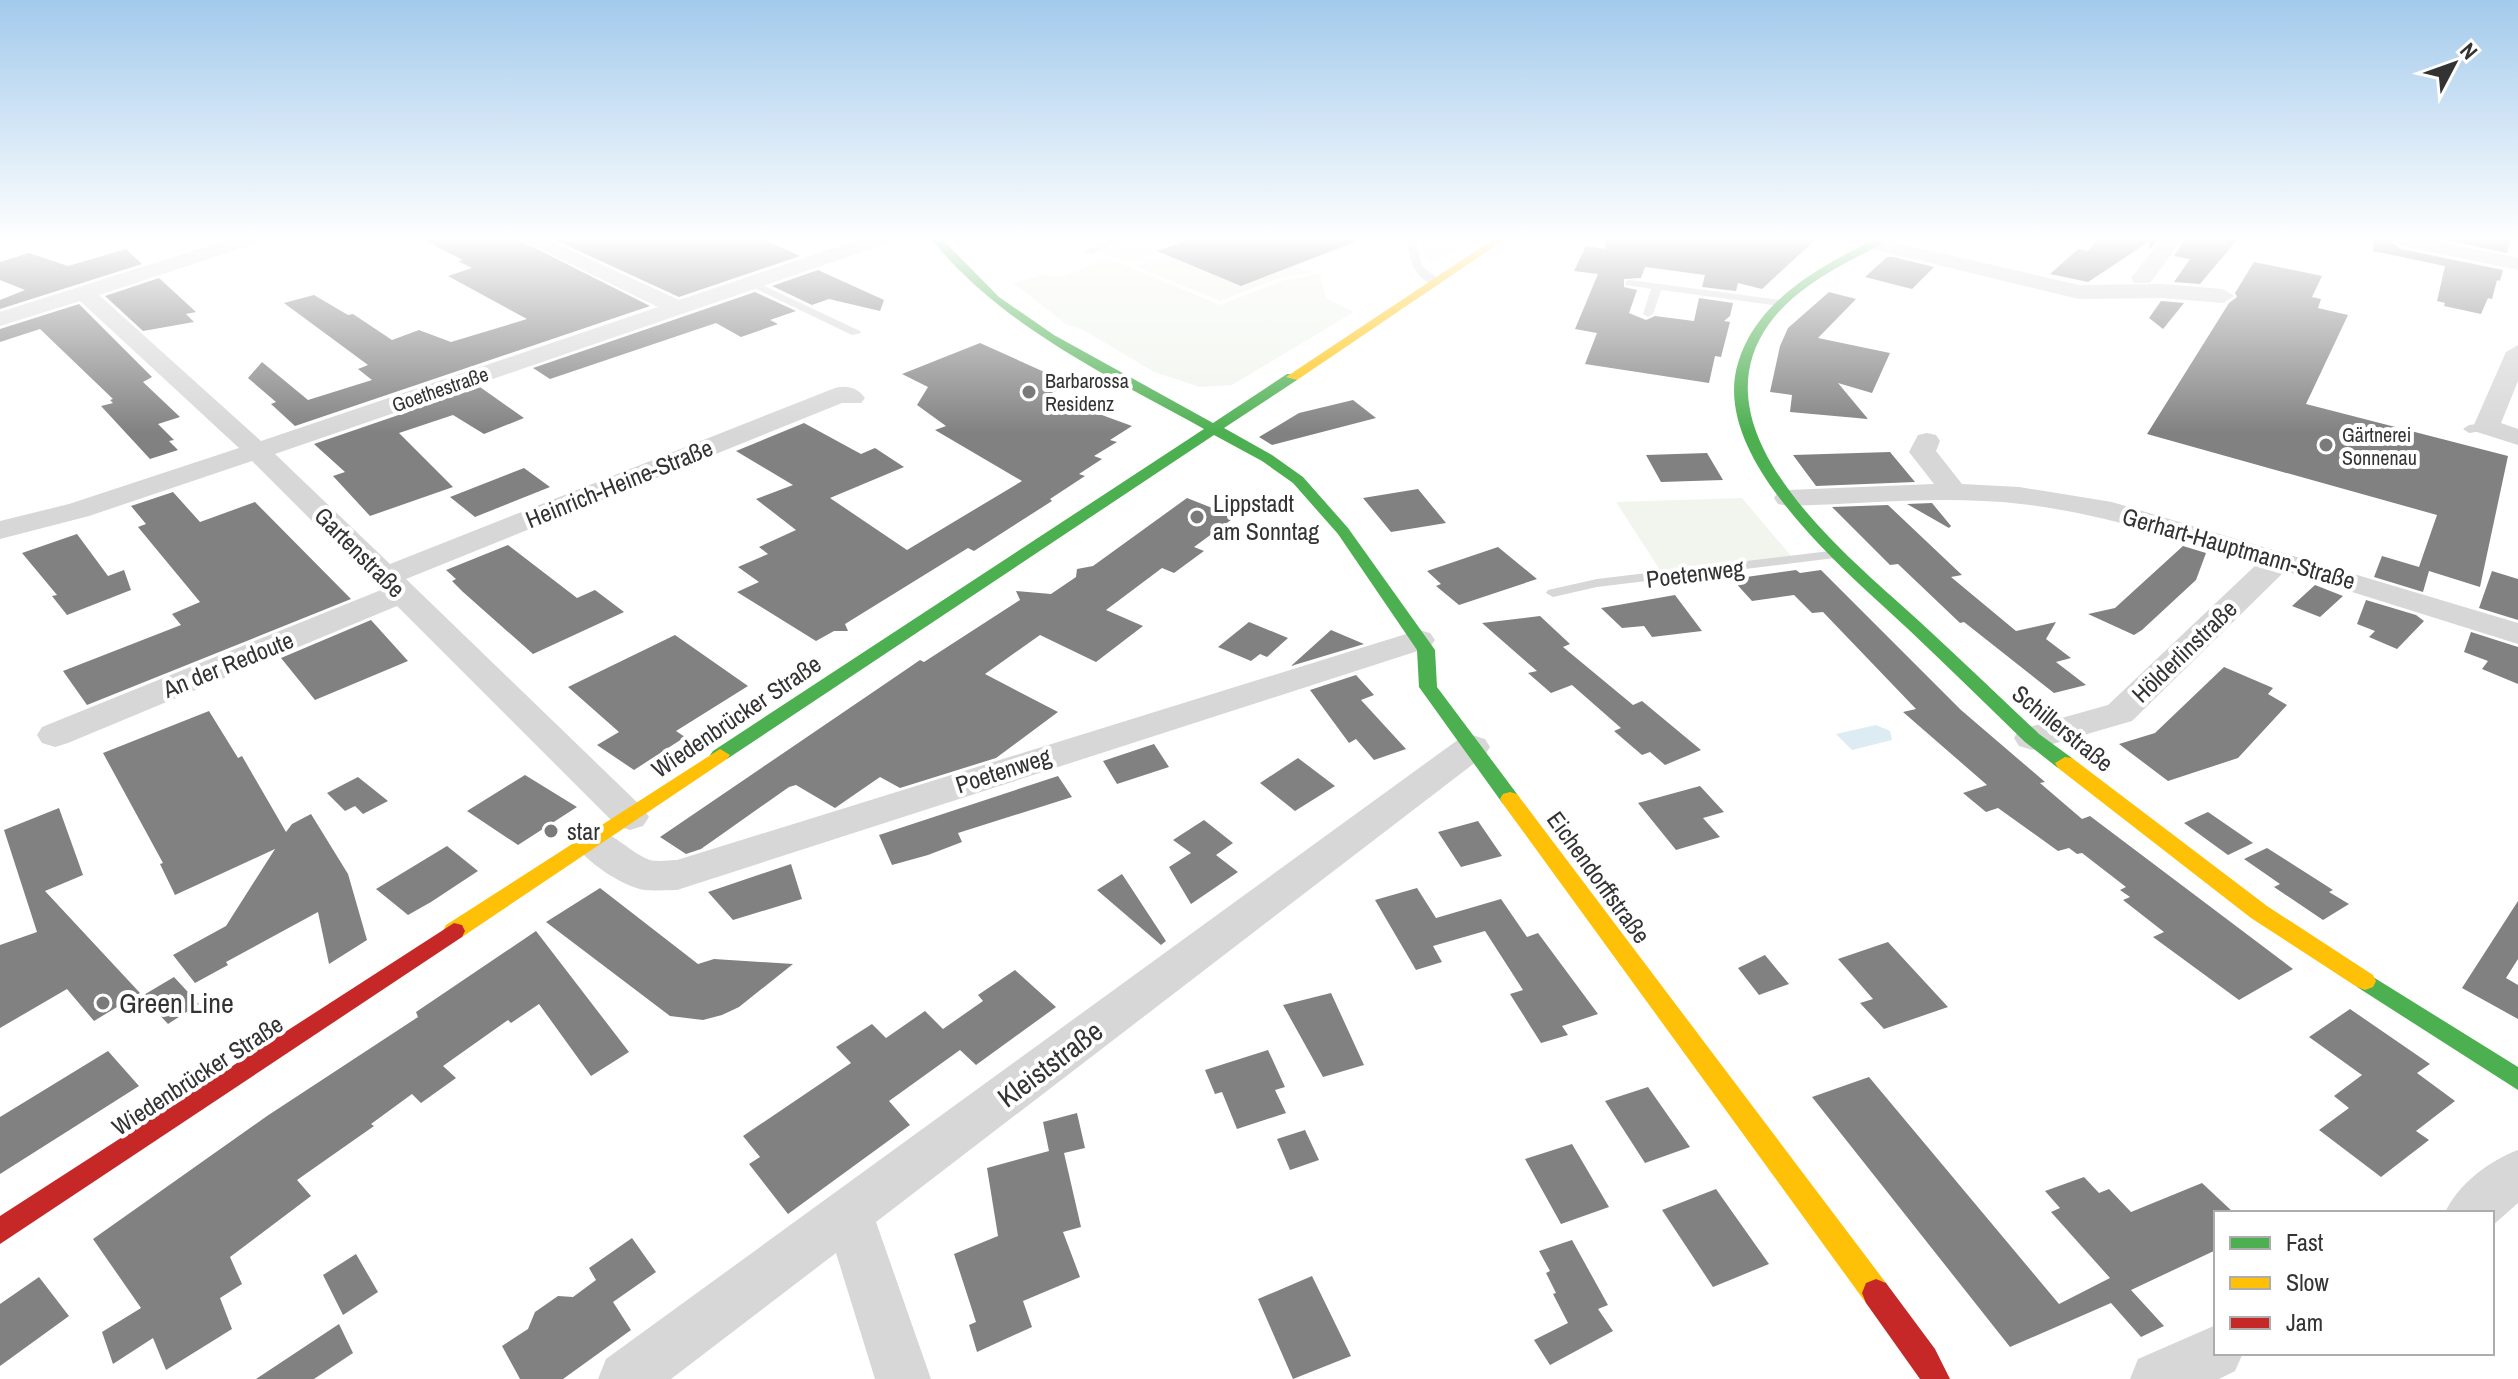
<svg xmlns="http://www.w3.org/2000/svg" width="2518" height="1379" font-family="'Archivo Narrow',sans-serif">
  <rect width="100%" height="100%" fill="#fff"/>
  <path fill="#f1f5ed" d="M1065,240H1207L1192,245H1175L1130,263Z
    M1421,240H1473L1432,264L1426,259Z
    M1166,255L1241,286L1290,267L1316,272L1279,278L1220,301L1135,266Z
    M1108,258L1220,305L1284,280L1320,274L1326,298L1354,312L1232,385L1200,387L1154,372L1085,331L1066,324L1013,283L1042,275L1063,276Z
    M1742,498L1791,556L1679,572L1660,570L1616,502Z"/>
  <path fill="#ddebf3" d="M1876,725L1890,731L1892,740L1852,750L1836,734Z"/>
  <path fill="#818181" d="M424,240H519L650,306L295,426L271,404L276,402L248,378L262,362L308,400L372,380L358,369L368,365L284,303L314,295L348,315L353,314L392,340L419,330L451,342L527,319L448,276L472,268L458,261L463,260Z
    M555,240H765L800,256L679,297Z
    M1189,240H1355V242L1241,286L1157,251Z
    M1606,240H1815L1762,289L1738,283L1736,291L1702,287L1705,275L1645,267L1641,278L1624,279V287L1637,290L1629,313L1646,320L1655,316L1694,321L1699,298L1733,303L1730,316L1724,321L1730,322L1721,357L1715,356L1709,383L1585,364L1597,333L1575,329L1598,274L1574,271L1586,246L1605,249Z
    M2097,240H2157L2149,250L2150,241L2088,282L2050,274L2078,249L2088,251Z
    M2185,240H2237L2200,284L2174,282L2190,259L2174,256Z
    M2374,240H2389L2401,249L2503,270L2500,281L2497,280L2492,299L2488,298L2481,314L2444,306L2445,303L2437,301L2445,266L2373,251Z
    M2446,240H2510L2507,253Z
    M126,249L142,264L0,309V300L25,290L0,280V262L29,253L68,266Z
    M1887,257H1893L1934,267L1912,289L1865,277Z
    M2254,262L2322,276L2312,297L2321,299L2318,308L2348,315L2306,404L2508,456L2480,587L2429,571L2423,592L2374,577L2382,556L2419,567L2437,515L2147,434L2229,303L2237,297L2235,293Z
    M818,270L884,300L880,311L829,299L812,305L772,286Z
    M159,278L196,312L186,314L194,322L143,331L105,296Z
    M755,292L796,311L770,320L778,324L741,337L716,323L550,379L533,368Z
    M1829,292L1856,299L1818,338L1890,353L1872,393L1838,383L1868,419L1790,412L1792,395L1770,392L1780,346L1788,328Z
    M2161,301L2184,303L2163,329L2149,318Z
    M79,304L152,377L143,382L180,417L158,424L174,440L169,441L178,450L150,459L101,406L113,403L110,400L113,399L40,329L0,342V329Z
    M980,343L1071,384L1047,395L1132,426L1110,440L1117,442L1094,456L1102,459L1079,474L1085,476L1050,499L1052,501L974,551L968,548L845,624L848,631H834L816,641L737,592L759,582L738,567L768,554L759,547L796,530L756,499L793,485L736,451L804,423L861,454L875,448L904,467L830,498L907,550L1022,481L935,430L946,426L917,405L928,387L902,374Z
    M480,387L524,418L484,434L453,415L399,433L453,487L370,516L333,476L345,472L314,444Z
    M1353,400L1376,418L1272,445L1259,437L1299,413Z
    M1890,452L1915,482L1816,486L1793,455Z
    M1707,453L1723,480L1661,482L1646,455Z
    M524,468L550,487L475,517L450,497Z
    M1418,489L1446,523L1391,532L1363,498Z
    M173,492L200,522L255,502L351,599L87,705L63,671L181,625L172,614L200,602L138,527L146,524L131,506Z
    M1187,498L1235,517L1194,547L1204,551L1174,573L1162,568L1106,610L1143,626L1096,662L1040,635L985,674L1058,712L996,758L900,788L880,777L835,808L796,785L789,787L701,849L686,854L660,837L904,671L920,660L924,662L1020,600L1016,591L1051,594L1076,577L1077,569L1093,566Z
    M1932,503L1951,526L1949,528L1907,504Z
    M1888,505L1962,575L1951,577L2016,631L2056,622L2046,639L2071,658L2056,662L2086,685L2054,693L1964,622L1960,623L1898,564L1890,565L1832,507Z
    M77,534L108,576L124,570L131,590L67,615L52,596L57,595L22,553Z
    M508,545L577,598L595,590L624,612L533,654L463,592L452,581L456,579L446,570Z
    M2183,546L2206,553L2196,580L2142,630L2134,635L2088,614L2115,608Z
    M1498,547L1537,579L1459,605L1436,586L1441,584L1427,571Z
    M1796,570L1800,573L1821,570L1961,710L2045,782L2040,783L2082,819L2090,816L2293,969L2239,1000L2153,937L2164,932L2123,900L2130,897L2120,890L2126,887L2082,853L2077,854L2069,848L2058,851L1998,808L1986,812L1963,793L1987,785L1903,712L1916,709L1823,612L1812,613L1794,595L1752,601L1732,579Z
    M2492,571L2518,579V620L2479,608Z
    M2315,585L2343,596L2320,617L2292,606Z
    M1675,595L1702,631L1652,637L1644,626L1622,628L1601,608Z
    M2366,600L2416,615L2424,621L2397,649L2369,637L2375,631L2357,624Z
    M1540,616L1570,644L1563,647L1633,705L1642,701L1701,750L1665,765L1650,752L1642,755L1614,731L1621,728L1572,685L1551,693L1528,673L1537,671L1482,623Z
    M371,620L408,661L315,700L281,658Z
    M1249,622L1288,638L1267,657L1260,654L1251,661L1218,647Z
    M1331,630L1364,644L1291,666Z
    M2471,632L2518,647V684L2482,669L2488,661L2464,652Z
    M675,635L748,686L676,731L685,737L634,770L597,745L619,732L568,687Z
    M2224,667L2273,688L2268,694L2287,705L2238,758L2168,781L2119,744L2155,733Z
    M1356,675L1374,695L1361,700L1406,749L1374,760L1356,739L1349,743L1310,690Z
    M209,711L238,758L242,756L286,832L292,824L311,814L348,874L367,940L329,964L318,912L226,962L228,965L195,983L173,955L226,926L275,849L175,895L160,864L163,863L103,753Z
    M1154,744L1169,767L1117,784L1103,761Z
    M1298,758L1335,786L1295,811L1260,783Z
    M525,775L577,807L518,845L467,811Z
    M1058,776L1072,797L958,833L962,842L928,855L892,865L879,835Z
    M358,777L388,801L363,814L355,806L345,811L327,793Z
    M1700,786L1724,812L1703,818L1720,837L1676,850L1638,803Z
    M59,808L83,875L45,891L140,993L94,1021L67,989L0,1028V945L37,932L4,830Z
    M2208,812L2253,843L2228,855L2184,823Z
    M1204,820L1233,843L1216,855L1238,872L1191,904L1169,867L1191,853L1173,840Z
    M1478,821L1502,856L1461,867L1438,832Z
    M447,846L478,871L431,902L408,915L376,889Z
    M2267,848L2333,890L2329,892L2349,904L2323,920L2274,887L2280,884L2244,859Z
    M791,864L802,899L733,920L708,892Z
    M1122,874L1166,941L1161,945L1097,890Z
    M600,888L698,964L714,959L793,964L739,1007L722,1015L703,1020L670,1016L546,922Z
    M1417,888L1436,918L1501,899L1527,937L1538,933L1598,1014L1562,1026L1568,1035L1541,1043L1510,994L1523,990L1485,931L1433,946L1442,962L1416,970L1375,900Z
    M2518,901V959L2506,978L2518,985V1019L2462,988Z
    M536,931L629,1052L591,1076L539,1004L511,1023L508,1020L443,1066L456,1078L421,1103L412,1094L371,1124L374,1126L297,1180L311,1196L230,1257L242,1284L220,1298L232,1329L166,1370L153,1338L113,1364L102,1332L141,1308L93,1239L267,1116L418,1017L416,1012Z
    M1888,942L1948,1007L1884,1029L1860,1003L1873,999L1838,959Z
    M1765,955L1789,984L1759,995L1738,968Z
    M1015,970L1056,1007L976,1065L960,1050L889,1101L910,1125L788,1214L749,1164L760,1157L743,1136L851,1063L836,1047L872,1024L886,1038L925,1011L943,1029L983,1001L978,995Z
    M174,977L199,1004L168,1024L142,996Z
    M1331,993L1364,1065L1323,1077L1283,1005Z
    M2350,1009L2430,1064L2417,1073L2455,1101L2416,1131L2429,1140L2381,1177L2319,1130L2349,1108L2334,1096L2362,1075L2309,1037Z
    M1268,1050L1285,1087L1275,1090L1286,1113L1237,1129L1222,1092L1215,1094L1205,1070Z
    M108,1051L139,1086L0,1174V1117Z
    M1869,1077L2059,1304L2110,1278L2051,1212L2060,1208L2045,1191L2084,1177L2099,1193L2109,1189L2131,1212L2202,1183L2234,1213H2216V1250L2131,1290L2164,1326L2141,1337L2111,1303L2010,1347L1812,1097Z
    M1648,1087L1690,1147L1645,1163L1605,1101Z
    M1077,1113L1085,1148L1064,1153L1081,1227L1063,1232L1080,1277L1023,1301L1032,1327L977,1352L969,1325L976,1322L954,1254L998,1236L987,1168L1049,1151L1043,1122Z
    M1305,1130L1319,1160L1290,1170L1277,1139Z
    M1572,1144L1609,1207L1561,1224L1525,1159Z
    M1716,1189L1769,1264L1713,1287L1662,1210Z
    M632,1238L656,1272L613,1302L631,1330L563,1379H520L502,1346L528,1329L535,1312L558,1296L573,1297L596,1280L589,1268Z
    M1572,1240L1608,1305L1598,1309L1613,1331L1550,1365L1534,1340L1568,1323L1553,1294L1556,1293L1546,1273L1550,1271L1539,1251Z
    M356,1254L378,1292L343,1315L323,1275Z
    M1312,1276L1351,1356L1293,1379L1258,1299Z
    M39,1277L69,1316L0,1366V1304Z
    M339,1324L353,1353L314,1379H256Z"/>
  <g fill="none" stroke-linecap="round" stroke-linejoin="round">
    <path fill="#d7d7d7" fill-rule="evenodd" d="M1108,240H1121L1092,254L1084,252Z
      M1406,240H1416L1422,266L1440,280V284C1415,285 1410,259 1406,240Z
      M752,280L860,331L861,333L852,335L748,285L747,283Z
      M1630,280L1780,300L1785,303L1780,306L1661,290L1653,314L1648,317L1643,314L1651,289L1626,285V281Z
      M2486,423L2492,427L2490,430L2469,433L2463,429L2469,425Z
      M1838,550L1845,554L1843,557L1597,587L1553,597L1546,593L1548,590L1597,579Z"/>
    <path fill="#d7d7d7" fill-rule="evenodd" d="M227,240H257L254,244L99,295L261,441L658,307L522,240H548L679,300L858,240H888L885,244L275,454L390,564L835,388C847,385 857,387 865,398L861,403H842L406,579L643,808L649,817L643,826L630,830L617,826L397,606L68,743L55,747L42,743L37,735L42,727L381,590L252,461L89,516L0,539V521L69,504L239,448L80,301L0,326V312Z
      M1848,240H1884L2079,285L2162,284L2223,289L2234,296L2223,303L2162,298L2079,299L1851,244Z
      M2161,240H2182L2150,283H2134L2131,278Z
      M2392,240H2431L2518,258V270L2402,246Z
      M2518,345V381L2501,423L2518,429V445L2477,432L2473,427L2506,352Z
      M1927,433L1936,435L1940,441L1936,451L1962,484L2019,487L2112,502L2518,623V644L2285,571L2132,721L2032,750L2019,746L2014,738L2019,730L2108,705L2258,563C2180,540 2102,513 2021,504C1944,495 1865,504 1788,506L1778,504L1774,498L1778,492L1788,490L1934,484L1909,452L1918,435Z
      M1419,630L1430,633L1435,640L1430,647L677,890C666,890 654,891 644,890C622,886 584,861 574,842L579,832C610,823 623,850 650,860C658,862 669,860 677,860Z
      M1472,735L1485,739L1490,747L1485,755L876,1222L931,1379H875L836,1253L671,1379H598L606,1359L1459,739Z
      M2518,1150V1203L2492,1226V1213H2445C2457,1185 2490,1160 2518,1150Z
      M2216,1325V1353H2243L2235,1371L2219,1379H2130L2138,1359Z"/>
    <path fill="#4caf50" fill-rule="evenodd" d="M932,240H943L999,297L1054,335L1213,423L1287,374H1297V380L1224,428L1272,455L1303,477L1348,528L1435,650L1437,687L1517,794L1520,799L1517,804H1503L1419,687L1417,650L1338,534L1293,483L1262,461L1214,435L727,759H713L710,755L713,751L1204,429C1107,375 1004,328 932,240Z
      M1873,240H1886C1876,249 1862,254 1849,261C1820,277 1789,296 1769,324C1691,433 1848,556 1919,621C1959,658 1999,696 2039,734L2072,758L2075,763L2072,768H2058L2025,742C1986,704 1947,666 1907,628C1846,571 1709,458 1738,363C1757,300 1818,268 1873,240Z
      M2365,972L2518,1067V1090L2357,987L2354,981L2357,975Z"/>
    <path fill="#ffc107" fill-rule="evenodd" d="M1492,240H1504L1297,380L1286,377Z
      M720,749L730,755L727,759L462,937L454,939L446,937L443,931L446,925Z
      M2065,757L2072,758L2267,906L2373,975L2376,981L2373,987L2365,990L2357,987L2251,918L2058,768L2055,763Z
      M1510,792L1517,794L1886,1283L1890,1293L1886,1303L1876,1307L1866,1303L1503,804L1500,799L1503,794Z"/>
    <path fill="#c62828" fill-rule="evenodd" d="M454,923L462,925L465,931L462,937L0,1244V1216Z
      M1876,1279L1886,1283L1935,1349L1950,1379H1920L1866,1303L1862,1293L1866,1283Z"/>
  </g>
  <linearGradient id="sky" x2="0" y2="1"><stop stop-color="#a3caec"/><stop offset="0.55" stop-color="#fff"/><stop offset="1" stop-color="#fff" stop-opacity="0"/></linearGradient>
  <rect width="2518" height="433" fill="url(#sky)"/>
  <g fill="#7a7a7a" stroke="#fff" stroke-width="3">
    <circle cx="1029" cy="392" r="8"/>
    <circle cx="2326" cy="445" r="8"/>
    <circle cx="1197" cy="517" r="8"/>
    <circle cx="551" cy="831" r="8"/>
    <circle cx="103" cy="1003" r="8"/>
  </g>
  <g text-anchor="middle" dominant-baseline="central" stroke-width="8" stroke-linejoin="round" paint-order="stroke">
    <g font-size="20" fill="#333" stroke="#fff" text-anchor="start">
      <text x="1045" y="380">Barbarossa<tspan x="1045" dy="23">Residenz</tspan></text>
      <text x="2342" y="434">Gärtnerei<tspan x="2342" dy="23">Sonnenau</tspan></text>
    </g>
    <g font-size="20" fill="#333" stroke="#fff">
      <text transform="translate(440 389) rotate(-19)">Goethestraße</text>
    </g>
    <g font-size="24" fill="#333" stroke="#fff">
      <text transform="translate(619 483) rotate(-22)">Heinrich-Heine-Straße</text>
      <text transform="translate(2239 548) rotate(16)">Gerhart-Hauptmann-Straße</text>
      <text transform="translate(360 552) rotate(45)">Gartenstraße</text>
      <text transform="translate(1695 573) rotate(-7)">Poetenweg</text>
      <text transform="translate(2184 651) rotate(-44)">Hölderlinstraße</text>
      <text transform="translate(228 664) rotate(-22)">An der Redoute</text>
      <text transform="translate(736 716) rotate(-34)">Wiedenbrücker Straße</text>
      <text transform="translate(2063 728) rotate(39)">Schillerstraße</text>
      <text transform="translate(1003 770) rotate(-18)">Poetenweg</text>
      <text transform="translate(1599 877) rotate(54)">Eichendorffstraße</text>
      <text transform="translate(197 1075) rotate(-33)">Wiedenbrücker Straße</text>
    </g>
    <g font-size="24" fill="#333" stroke="#fff" text-anchor="start">
      <text x="1213" y="503">Lippstadt<tspan x="1213" dy="28">am Sonntag</tspan></text>
      <text x="567" y="831">star</text>
    </g>
    <g font-size="28" fill="#333" stroke="#fff" text-anchor="start">
      <text x="119" y="1003">Green Line</text>
    </g>
    <g font-size="28" fill="#333" stroke="#fff">
      <text transform="translate(1050 1064) rotate(-37)">Kleiststraße</text>
    </g>
  </g>
  <rect x="2214" y="1211" width="280" height="144" fill="#ffffff" stroke="#adadad" stroke-width="2"/>
  <rect x="2230" y="1237" width="40" height="12" fill="#4caf50" stroke="#adadad" stroke-width="2"/>
  <text x="2286" y="1251" font-size="24" fill="#333333">Fast</text>
  <rect x="2230" y="1277" width="40" height="12" fill="#ffc107" stroke="#adadad" stroke-width="2"/>
  <text x="2286" y="1291" font-size="24" fill="#333333">Slow</text>
  <rect x="2230" y="1317" width="40" height="12" fill="#c62828" stroke="#adadad" stroke-width="2"/>
  <text x="2286" y="1331" font-size="24" fill="#333333">Jam</text>
  <g transform="translate(2454 64) rotate(49)" stroke="#ffffff" stroke-width="6" paint-order="stroke">
  <path d="M0-6L14 30L0 20L-14 30Z" fill="#333333"/>
  <text y="-12" font-size="22" font-weight="bold" text-anchor="middle" fill="#333333">N</text>
  </g>
</svg>
